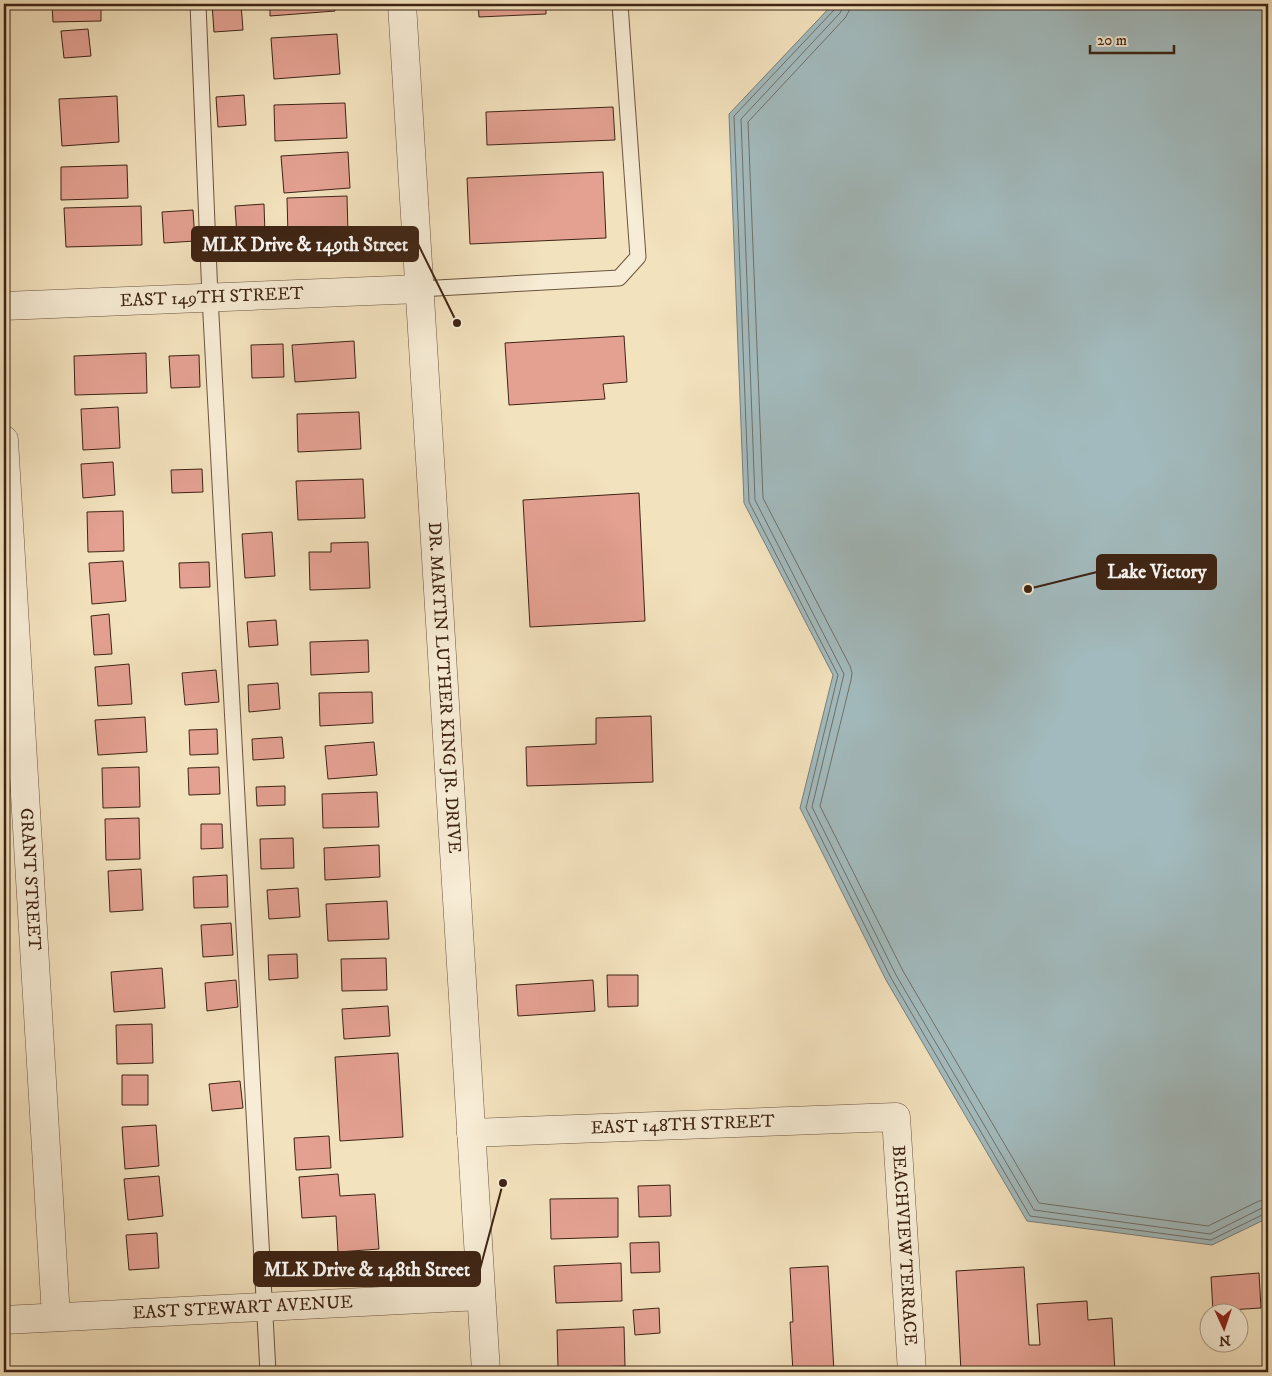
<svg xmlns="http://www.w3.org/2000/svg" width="1272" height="1376" font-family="'IM FELL DW Pica',serif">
  <rect width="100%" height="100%" fill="#f3e2be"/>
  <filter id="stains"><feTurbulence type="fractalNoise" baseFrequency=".004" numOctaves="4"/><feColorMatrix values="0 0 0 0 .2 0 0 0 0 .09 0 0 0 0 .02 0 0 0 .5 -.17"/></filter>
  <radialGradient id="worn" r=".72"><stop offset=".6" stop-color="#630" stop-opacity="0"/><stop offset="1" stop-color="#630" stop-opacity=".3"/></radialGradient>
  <path fill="#a2babd" stroke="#7a7e79" d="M833,4H1268V1218L1212,1245L1027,1221L886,980L800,808L833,675L744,503L729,114Z"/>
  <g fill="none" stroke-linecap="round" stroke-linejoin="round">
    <path stroke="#706f68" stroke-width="1" d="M836,4L835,9L734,116L749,502L838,675L806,808L891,978L1030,1216L1211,1240L1264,1214H1268
      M843,4L842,9L840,13L741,119L755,500L844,674L812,807L896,975L1034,1210L1210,1234L1262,1208L1268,1207
      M850,4L849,11L845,18L748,122L763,498L850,666L852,673L851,680L820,806L903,971L1039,1203L1208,1226L1259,1201L1268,1200"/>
  </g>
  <path fill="#e4a192" stroke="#3e2414" d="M52,4H101V21L53,22Z
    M212,4H241L243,30L214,32Z
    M270,4H335V11L270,16Z
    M478,4H546V14L479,17Z
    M88,29L91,56L64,58L61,31Z
    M337,34L340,74L274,79L271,38Z
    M244,95L246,125L218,127L216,97Z
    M117,96L119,142L62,146L59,99Z
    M345,103L347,138L275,141L274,105Z
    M613,107L615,140L487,145L486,112Z
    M348,152L350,188L284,193L281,156Z
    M127,165L128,198L61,200V167Z
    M603,172L606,238L470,244L467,178Z
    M347,196L348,233L288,235L287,198Z
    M264,204L265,235L237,236L235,206Z
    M141,206L142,245L66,247L64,208Z
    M193,210L195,241L164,243L162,212Z
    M624,336L627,382L603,384L605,399L509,405L505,343Z
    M354,341L356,378L295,382L292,345Z
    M283,344L284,377L252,378L251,345Z
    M146,353L147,393L75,395L74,356Z
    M199,355L200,387L171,388L169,356Z
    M118,407L120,448L83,450L81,409Z
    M359,412L361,449L298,452L297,414Z
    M113,462L115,495L83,498L81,464Z
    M202,469L203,492L172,493L171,470Z
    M363,479L365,518L298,520L296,481Z
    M639,493L645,621L530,627L523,500Z
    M123,511L124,551L88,552L87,512Z
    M272,532L275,576L245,578L242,534Z
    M368,542L370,588L310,590L309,552H331V543Z
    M123,561L126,601L92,604L89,563Z
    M209,562L210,587L180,588L179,563Z
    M109,614L112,654L94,655L91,616Z
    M276,620L278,645L249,647L247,622Z
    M368,640L369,672L311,675L310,642Z
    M129,664L132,704L98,706L95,667Z
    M216,670L219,702L185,705L182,673Z
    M278,683L280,709L249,712L248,685Z
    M372,692L373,723L320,726L319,693Z
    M651,716L653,782L527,786L526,747L596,744V718Z
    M145,717L147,752L98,755L95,720Z
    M217,729L218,754L190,755L189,730Z
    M282,737L284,758L253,760L252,739Z
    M374,742L377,775L328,779L325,746Z
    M139,767L140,807L103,808L102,768Z
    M219,767L220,794L189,795L188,768Z
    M285,786V805L257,806L256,787Z
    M377,792L379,827L323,828L322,794Z
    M139,818L140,859L106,860L105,819Z
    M201,824H222L223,848L201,849Z
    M293,838L294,868L261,869L260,839Z
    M379,845L380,877L325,880L324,848Z
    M141,869L143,910L110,912L108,871Z
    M227,875L228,907L194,908L193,877Z
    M298,888L300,917L269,919L267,890Z
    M387,901L389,939L328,941L326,904Z
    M231,923L233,955L203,957L201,925Z
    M297,954L298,978L269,980L268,955Z
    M386,958L387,990L342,991L341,959Z
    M162,968L165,1008L114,1012L111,972Z
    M607,975H638V1006L608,1007Z
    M236,980L238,1007L207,1011L205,983Z
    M593,980L595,1011L518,1016L516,985Z
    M388,1006L390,1036L344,1039L342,1009Z
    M152,1024L153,1063L117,1064L116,1025Z
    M398,1053L403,1137L340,1141L335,1057Z
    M122,1075H148V1105H122Z
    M240,1081L243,1108L212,1111L209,1084Z
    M156,1125L159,1166L125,1169L122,1127Z
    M329,1136L331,1168L296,1170L294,1138Z
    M338,1174L340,1196L375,1194L379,1249L338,1252L336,1216L302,1218L299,1177Z
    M159,1176L163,1216L128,1220L124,1179Z
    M670,1185L671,1216L639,1217L638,1186Z
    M618,1198V1237L551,1239L550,1199Z
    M157,1233L159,1268L129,1270L126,1235Z
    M659,1242L660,1272L631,1273L630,1243Z
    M621,1263L622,1301L556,1303L554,1266Z
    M828,1266L834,1372H793L790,1322H793L790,1268Z
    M1024,1267L1029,1345H1040L1037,1304L1087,1301L1088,1320L1112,1318L1115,1372H961L956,1271Z
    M1259,1273L1261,1308L1213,1311L1211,1277Z
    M659,1308L660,1333L635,1335L633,1310Z
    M624,1327L625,1366L558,1368L557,1330Z"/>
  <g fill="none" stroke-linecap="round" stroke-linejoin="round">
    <defs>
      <path id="service" d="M198,4L210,297L268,1372
        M419,289L619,278L638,257L620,4"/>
      <g id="minor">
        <path id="s1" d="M4,306L419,289"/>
        <path id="s2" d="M4,440L56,1317"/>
        <path id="s3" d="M471,1133L896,1117L912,1372"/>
        <path id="s4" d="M4,1320L481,1296"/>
      </g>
      <g id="tertiary">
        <path id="s5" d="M402,4L486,1372"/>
      </g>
    </defs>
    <use href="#service" stroke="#6b543e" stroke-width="17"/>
    <use href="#minor" stroke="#6b543e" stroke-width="29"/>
    <use href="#tertiary" stroke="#6b543e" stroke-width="29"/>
    <use href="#service" stroke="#f7ecd5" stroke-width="15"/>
    <use href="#minor" stroke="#f7ecd5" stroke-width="28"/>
    <use href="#tertiary" stroke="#f7ecd5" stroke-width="28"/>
  </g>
  <g text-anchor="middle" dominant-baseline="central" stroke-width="4" stroke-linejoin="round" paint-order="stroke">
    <g font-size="18" fill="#3e2414" stroke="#f7ecd5">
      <text stroke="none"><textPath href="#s1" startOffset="208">EAST 149TH STREET</textPath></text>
      <text stroke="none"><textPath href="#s5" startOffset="685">DR. MARTIN LUTHER KING JR. DRIVE</textPath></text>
      <text stroke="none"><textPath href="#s2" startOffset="440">GRANT STREET</textPath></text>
      <text stroke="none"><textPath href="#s3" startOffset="212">EAST 148TH STREET</textPath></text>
      <text stroke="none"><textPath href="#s3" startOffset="554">BEACHVIEW TERRACE</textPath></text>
      <text stroke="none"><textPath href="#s4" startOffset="239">EAST STEWART AVENUE</textPath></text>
    </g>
  </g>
  <path fill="none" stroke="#3e2414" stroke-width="2" d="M457 323L418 244M1028 589L1097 572M503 1183L480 1269"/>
  <g fill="#3e2414" stroke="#f7ecd5" stroke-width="2">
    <circle cx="457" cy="323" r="5"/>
    <circle cx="1028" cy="589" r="5"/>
    <circle cx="503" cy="1183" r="5"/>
  </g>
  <g fill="#3e2414" stroke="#3e2414" stroke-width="2">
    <rect x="192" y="227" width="226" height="34" rx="5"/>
    <rect x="1097" y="555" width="119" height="34" rx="5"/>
    <rect x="254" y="1252" width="226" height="34" rx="5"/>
  </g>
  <g font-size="19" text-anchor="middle" font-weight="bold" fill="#fff">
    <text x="305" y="251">MLK Drive &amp; 149th Street</text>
    <text x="1157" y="578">Lake Victory</text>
    <text x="367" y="1276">MLK Drive &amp; 148th Street</text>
  </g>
  <rect width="1272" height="1376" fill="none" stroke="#f3e2be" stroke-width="20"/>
  <rect x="5" y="5" width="1262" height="1366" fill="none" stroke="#3e2414" stroke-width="2.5"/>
  <rect x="10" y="10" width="1252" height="1356" fill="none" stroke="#3e2414"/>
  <g transform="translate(1224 1328) rotate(177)"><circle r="24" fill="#f7ecd5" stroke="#ad9c88"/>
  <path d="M0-4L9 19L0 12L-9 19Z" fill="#8f2418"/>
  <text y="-8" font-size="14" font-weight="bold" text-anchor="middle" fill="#3e2414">N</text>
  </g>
  <path d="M1090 45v8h84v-8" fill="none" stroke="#3e2414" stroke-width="2.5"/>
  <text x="1097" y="45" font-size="15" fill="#3e2414" stroke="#f7ecd5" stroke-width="4" paint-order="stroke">20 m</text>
  <rect width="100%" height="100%" filter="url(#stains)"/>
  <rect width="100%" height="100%" fill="url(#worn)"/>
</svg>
